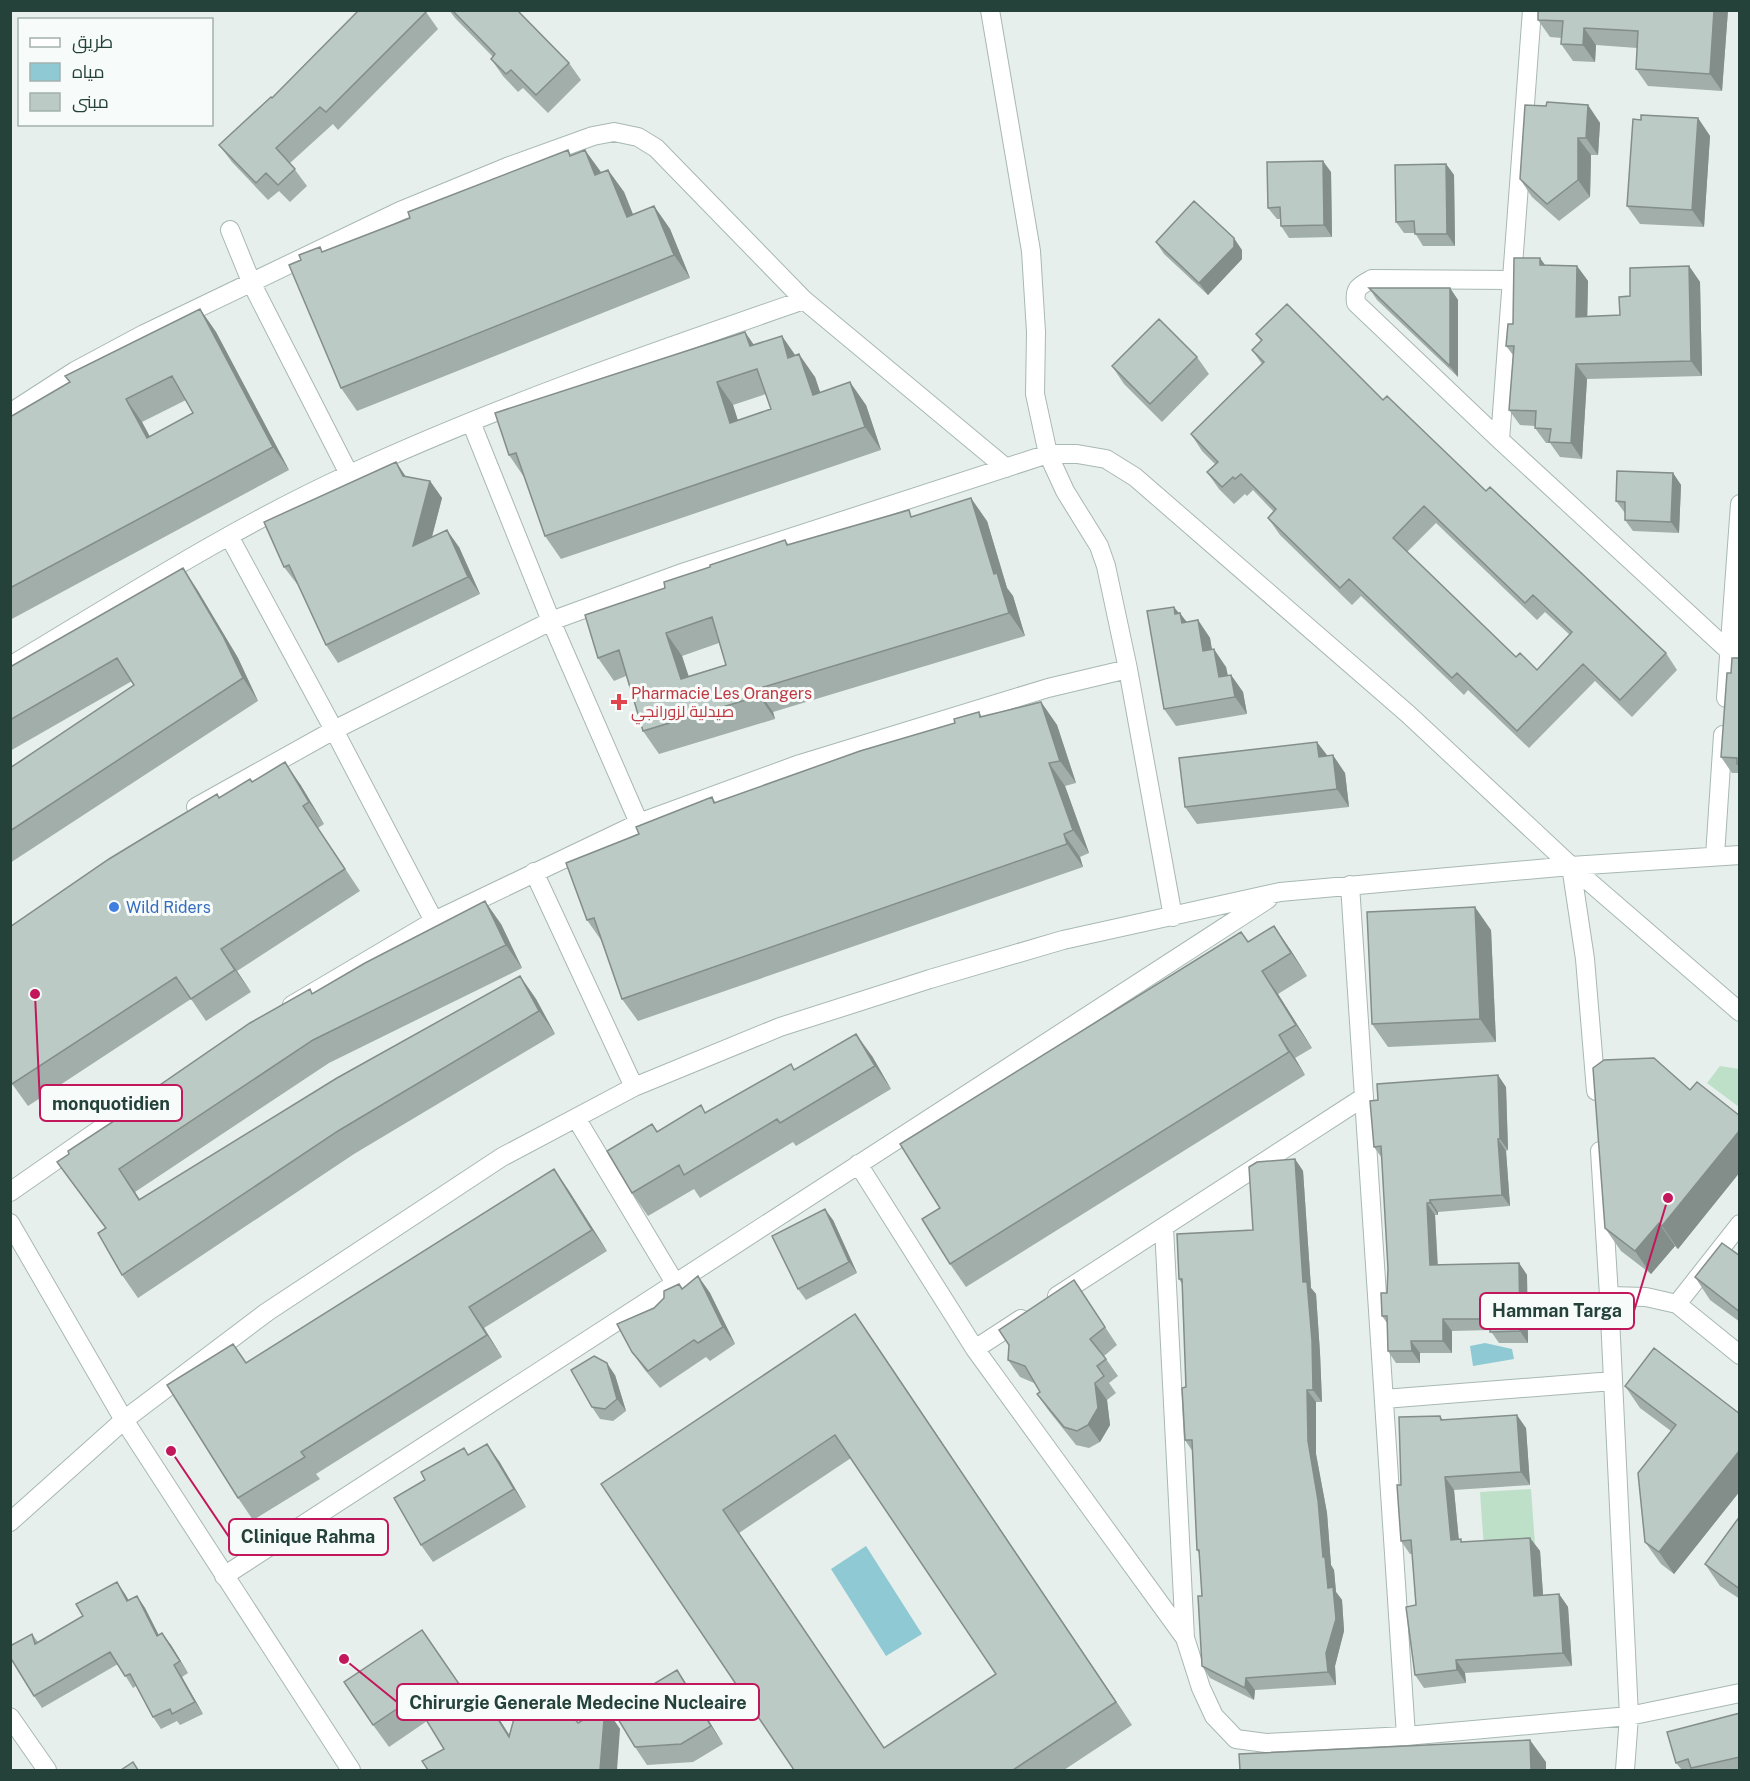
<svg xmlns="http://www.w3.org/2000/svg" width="1750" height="1781" font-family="'Public Sans',Cairo,sans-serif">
  <rect width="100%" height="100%" fill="#e6efeb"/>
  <path fill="#bfe0c8" d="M1720,1066L1739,1069V1107L1707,1083Z
    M1531,1489L1535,1545L1484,1549L1480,1492Z"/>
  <path fill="#8ec9d4" d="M1485,1343L1512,1349L1514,1359L1473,1366L1470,1346Z
    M866,1546L922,1634L886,1656L831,1569Z"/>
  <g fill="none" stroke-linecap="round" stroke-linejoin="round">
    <defs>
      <path id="minor" d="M990,10L1031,251L1036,332L1035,394L1048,454L1065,491L1099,546L1106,566L1128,669L1173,917
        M230,230L252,284L349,474
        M1512,280L1372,279C1359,286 1354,288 1356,303L1500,440L1729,651
        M10,413L75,371L144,334L400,211L507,167L593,136L614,132L638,137L656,148L804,300L1006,468
        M471,422L551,621L639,823
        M1500,440L1532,10
        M229,536L334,730L434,921
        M10,666C122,599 232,528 350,474C497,406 651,353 804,300
        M1726,698L1740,504
        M196,807L334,730L551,621L685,572L1048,454H1077L1106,459L1135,477L1408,714L1571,866L1740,1012
        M1715,856L1723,735
        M1571,866L1585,959L1596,1091
        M534,872L634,1087
        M1350,885L1406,1736
        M292,1005L434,921L639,823L800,764L1048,688L1128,669
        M576,1118L675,1283
        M1600,1151L1609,1296L1629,1716L1625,1770
        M858,1164L975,1349L1185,1638L1201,1688L1214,1716L1236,1739L1266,1743L1406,1736L1629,1716L1740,1693
        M10,1192L132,1107
        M1164,1227L1185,1638
        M1057,1296L1364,1097
        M1609,1296L1646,1297L1677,1304L1740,1355
        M1677,1304L1740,1224
        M975,1349L1021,1319
        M1384,1399L1613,1381
        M10,1522L124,1420L267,1312L502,1157L634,1087L780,1027L930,979L1063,940L1280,892L1571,866L1740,855
        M224,1576L1268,899
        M10,1717L47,1770"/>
      <path id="tertiary" d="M10,1223L124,1420L351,1770"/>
    </defs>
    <use href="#minor" stroke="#a8b8b2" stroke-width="20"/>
    <use href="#tertiary" stroke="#a8b8b2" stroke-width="20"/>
    <use href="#minor" stroke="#fff" stroke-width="18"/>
    <use href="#tertiary" stroke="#fff" stroke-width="18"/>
  </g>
  <path fill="#a1aea9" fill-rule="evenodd" d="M449,10H517L569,63L581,80L548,113L523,88L518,92L503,76L491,59L493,57L455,18Z
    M1538,10H1728L1722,91L1648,86L1636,69L1637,48L1596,45L1595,62L1573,61L1561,44L1562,38L1550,37L1538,20Z
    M426,12L438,29L338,130L333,124L290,163L307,186L290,202L279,191L268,200L232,162L219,145L272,98Z
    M1588,105L1600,123L1598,155H1591L1590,197L1559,221L1532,197L1520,179L1546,106Z
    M1698,118L1710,136L1704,227L1640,224L1627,206L1641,120Z
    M568,150L571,155L601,172L608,170L624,192L633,214L654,206L670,229L690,278L357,411L341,388L301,260L410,218Z
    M1446,164L1454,175L1455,246H1423L1415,233H1404L1396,222Z
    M1331,172L1332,237L1289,238L1281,226L1280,219H1277L1268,208Z
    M1156,242L1242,250V259L1208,295L1164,254Z
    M1545,265L1577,266L1588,281L1587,316L1620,315L1630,296L1689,266L1700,282L1702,376L1587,379L1582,459L1560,457L1550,443H1546L1535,428V426L1520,425L1509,410L1513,355L1506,346L1513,324Z
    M1369,288H1450L1458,300V377L1377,300Z
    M200,309L216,332L289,470L10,620V417ZM186,400L193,413L150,437L142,422Z
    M1256,334L1383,400L1486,491L1666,653L1677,670L1632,717L1595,681L1529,748L1468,690L1464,695L1361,596L1352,605L1280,535L1268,518L1274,512L1253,490L1247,496L1245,494L1234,504L1219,489L1207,472L1215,464L1202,451L1191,434L1262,364L1252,350L1261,341ZM1436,523L1537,620L1545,612L1570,635L1537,670L1516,657L1407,552Z
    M754,345L795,356L815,377L820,393L866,405L881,450L561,559L545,536L524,477L509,455ZM766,394L771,409L738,421L733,405Z
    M1197,357L1209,374L1162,422L1124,384L1112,366Z
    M396,462L406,477L430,481L442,498L432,537L459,547L480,594L338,663L326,645L298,584H297L284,567Z
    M1673,473L1681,485L1679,533L1633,531L1625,520V513L1616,501Z
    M913,516L987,521L1007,588L1013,596L1025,636L773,712L775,719L659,754L643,731L626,676L614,681L598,658L665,588L710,567L785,540L789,545ZM719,643L726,665L688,676L682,656Z
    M183,568L198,591L238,658L258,701L10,863V768L134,685L132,681L10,751V667Z
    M1174,607L1187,622L1198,620L1210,638L1212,650L1226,667L1228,675H1231L1243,692L1247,714L1176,726L1164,709Z
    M1740,658V773H1732L1721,757L1731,673Z
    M1041,702L1057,725L1076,783L1065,786L1089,853L1080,857L1083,867L638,1021L622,999L601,940L587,920L639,834L712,797L716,803L955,723L979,712L982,717Z
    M1327,756L1345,773L1349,807L1197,824L1185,807Z
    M252,782L300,784L324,824L318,828L360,891L237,971L251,992L206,1021L191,999L28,1106L10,1081L219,797Z
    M501,924L522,968L329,1063L135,1192L140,1200L520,976L536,999L555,1034L354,1154L138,1298L122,1275L105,1228L57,1162L313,994Z
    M1491,930L1496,1042L1388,1047L1372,1024Z
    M1248,942L1290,949L1307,976L1278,994L1312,1048L1295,1058L1305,1075L966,1287L950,1264L940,1208Z
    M872,1056L891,1089L796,1146L793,1142L700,1198L694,1189L648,1216L632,1193L652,1124L657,1131L706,1112L795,1070Z
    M1506,1087L1508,1150L1506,1151L1510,1206L1438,1212V1215H1435L1438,1265L1519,1263L1527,1275L1528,1343H1499L1490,1330L1452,1331V1353H1420V1363H1396L1388,1351L1387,1323L1382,1316L1387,1293L1388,1269L1382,1158L1374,1147Z
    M1690,1090L1740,1116V1172L1678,1249L1675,1246L1651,1274L1621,1251L1605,1228Z
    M1295,1159L1303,1171L1311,1288L1316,1294L1320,1353L1322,1402H1316V1454L1327,1513L1331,1565L1334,1570L1336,1592L1342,1600L1344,1631L1335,1666L1336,1685L1255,1690L1254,1700L1210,1678L1202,1666V1596L1199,1553L1197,1550L1193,1452L1185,1440L1186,1387L1182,1284L1179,1279L1253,1230Z
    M554,1169L569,1191L607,1251L484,1328L502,1357L316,1474L320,1479L253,1520L238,1498L247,1363Z
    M833,1220L857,1273L806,1300L798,1289Z
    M1740,1256V1322L1710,1300L1695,1277Z
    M698,1276L710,1293L735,1344L710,1361L706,1357L660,1388L644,1369L632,1352L683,1288Z
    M1086,1298L1117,1345L1104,1356L1118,1376L1109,1383L1116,1393L1107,1400L1110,1425L1100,1442L1089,1448L1076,1445L1049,1411L1037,1394L1040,1392L1034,1383L1020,1377L1008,1360Z
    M855,1314L1132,1725L1064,1770H794L601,1484ZM851,1458L996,1674L884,1748L739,1533Z
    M615,1375L626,1411L613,1421L600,1419L592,1407Z
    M1625,1386L1740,1414V1491L1674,1574L1661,1564L1645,1542L1671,1431L1640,1408Z
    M1440,1416L1443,1420L1526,1428L1530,1485L1454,1490L1459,1540L1463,1542L1530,1538L1540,1551L1543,1595L1559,1594L1568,1607L1572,1666L1465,1673L1466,1683L1424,1688L1415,1675L1416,1605L1412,1554H1410L1401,1541V1485Z
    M464,1448L468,1455L499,1461L526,1507L433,1562L421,1545L425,1480Z
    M1740,1516V1599L1720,1586L1705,1564Z
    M117,1582L129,1601L137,1596L145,1608L159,1635L171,1645L188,1673L182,1677L203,1714L180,1725L177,1721L161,1729L153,1717L136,1686L133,1688L118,1664L42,1708L34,1696L32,1634L38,1642L83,1616Z
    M422,1630L470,1700L496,1714L509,1735L561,1715L578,1723L605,1707L620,1729L444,1749L427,1721L389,1747L373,1725Z
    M689,1688L723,1744L693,1762L647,1765L635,1747Z
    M1740,1713V1770H1682L1676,1763Z"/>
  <path fill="#838d89" d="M1714,10H1728L1722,91L1710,74Z
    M1584,28L1596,45L1595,62L1583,45Z
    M1588,105L1600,123L1598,155L1586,138Z
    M1698,118L1710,136L1704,227L1692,210Z
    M1578,138L1591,155L1590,197L1578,180Z
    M585,150L601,172L595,175Z
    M1323,161L1331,172L1332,237L1324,225Z
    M1446,164L1454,175L1455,246L1447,234Z
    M608,170L624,192L643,240L627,217Z
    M654,206L670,229L690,278L674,255Z
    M1234,238L1242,250V259L1208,295L1199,283Z
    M1540,258L1551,273L1540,265Z
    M1577,266L1588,281L1587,332L1576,317Z
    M1689,266L1700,282L1702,376L1691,361Z
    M1450,288L1458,300V377L1450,366Z
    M200,309L216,332L289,470L273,447Z
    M745,332L761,355L750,346Z
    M782,336L798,359L788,358Z
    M799,354L815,377L829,418L813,395Z
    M1576,364L1587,379L1582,459L1571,443Z
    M717,382L733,405L746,446L730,423Z
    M850,382L866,405L881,450L865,427Z
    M126,399L142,422L163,461L147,438Z
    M396,462L408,480L403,476Z
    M1673,473L1681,485L1679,533L1671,522Z
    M430,481L442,498L425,563L413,546Z
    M971,498L987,521L1007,588L1013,596L1025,636L1009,613L994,574Z
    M447,530L459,547L480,594L468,577Z
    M183,568L198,591L238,658L258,701L243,678Z
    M1174,607L1181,617L1180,613L1193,631L1194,640L1175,614Z
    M1198,620L1210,638L1215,668L1203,651Z
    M666,633L682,656L697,701L681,679Z
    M1214,649L1226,667L1231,694L1219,677Z
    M1231,675L1243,692L1247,714L1235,697Z
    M757,689L773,712L775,719L759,696Z
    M1041,702L1057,725L1076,783L1060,761Z
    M1317,742L1330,759L1319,757Z
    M1333,755L1345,773L1349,807L1337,789Z
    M285,762L300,784L324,824L309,802Z
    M1049,763L1065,786L1089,853L1073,830Z
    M1064,834L1080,857L1083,867L1067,844Z
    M485,901L501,924L522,968L506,945Z
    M1475,907L1491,930L1496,1042L1480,1019Z
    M1274,926L1290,949L1307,976L1291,953Z
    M221,949L237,971L251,992L235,970Z
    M1262,971L1278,994L1312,1048L1296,1025Z
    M520,976L536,999L555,1034L539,1011Z
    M856,1034L872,1056L891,1089L875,1066Z
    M1279,1035L1295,1058L1305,1075L1289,1052Z
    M1498,1075L1506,1087L1508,1150L1500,1139Z
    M1740,1130V1172L1678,1249L1662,1226Z
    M1498,1139L1506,1151L1510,1206L1502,1195Z
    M1295,1159L1303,1171L1311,1288L1316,1294L1320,1353L1322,1402L1313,1390L1303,1282Z
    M119,1169L135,1192L155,1223L139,1200Z
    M554,1169L569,1191L607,1251L592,1230Z
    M1430,1200L1438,1212V1215L1430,1203Z
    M1427,1203L1435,1215L1438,1277L1430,1265Z
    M825,1209L833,1220L857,1273L849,1262Z
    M1659,1223L1675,1246L1651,1274L1635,1251Z
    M1519,1263L1527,1275L1528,1343L1520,1331Z
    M698,1276L710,1293L735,1344L723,1327Z
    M469,1307L484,1328L502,1357L487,1335Z
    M855,1314L871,1337L1132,1725L1116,1702Z
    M1443,1319L1452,1331V1353L1443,1341Z
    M1411,1341L1420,1353V1363L1412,1351Z
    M607,1363L615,1375L626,1411L617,1399Z
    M1095,1383L1107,1400L1110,1425L1100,1442L1088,1425Z
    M1307,1390L1316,1402V1454L1327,1513L1331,1565L1334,1570L1336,1592L1342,1600L1344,1631L1335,1666L1336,1685L1328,1672L1326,1653L1328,1588L1323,1557L1308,1441Z
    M1517,1415L1526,1428L1530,1485L1521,1472Z
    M487,1444L499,1461L526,1507L514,1489Z
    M1740,1450V1491L1674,1574L1659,1552Z
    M1445,1477L1454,1490L1460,1553L1451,1540Z
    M723,1510L739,1533L899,1770L884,1748Z
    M1530,1538L1540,1551L1544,1609L1534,1596Z
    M117,1582L125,1594L136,1613L127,1601Z
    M1559,1594L1568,1607L1572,1666L1563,1653Z
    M137,1596L145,1608L165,1648L157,1636Z
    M162,1633L171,1645L188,1673L180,1661Z
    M1456,1660L1465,1673L1466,1683L1457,1670Z
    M174,1665L182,1677L203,1714L195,1702Z
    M677,1670L689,1688L723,1744L711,1726Z
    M1246,1678L1255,1690L1254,1700L1245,1688Z
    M481,1692L496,1714L524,1758L509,1737Z
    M605,1707L620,1729L617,1770H600Z
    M1530,1740L1546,1762V1770H1531Z"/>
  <path fill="#bbcac4" stroke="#838d89" stroke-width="1.5" fill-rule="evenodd" d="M359,10H425L426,12L326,112L320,107L276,148L295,169L278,185L266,173L256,183L219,145L271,97L272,98Z
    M452,10H517L569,63L536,95L511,70L506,74L491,59L495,54Z
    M1538,10H1714L1710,74L1636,69L1638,31L1584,28L1583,45L1561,44L1563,21L1538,20Z
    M1547,102L1588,105L1586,138H1578V180L1547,204L1520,179L1525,105L1546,106Z
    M1641,115L1698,118L1692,210L1627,206L1633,119L1641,120Z
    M568,150L570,156L585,150L595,175L608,170L627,217L654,206L674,255L341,388L289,265L301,260L299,255L320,247L322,252L410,218L408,212Z
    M1323,161L1324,225L1281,226L1280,207L1268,208L1267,162Z
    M1446,164L1447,234H1415L1414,221L1396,222L1395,165Z
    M1194,201L1234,238V247L1199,283L1156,242Z
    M1514,258H1540V265L1577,266L1576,317L1620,315L1619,297L1630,296V268L1689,266L1691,361L1576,364L1571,443L1549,442L1551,429L1535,428L1536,411L1509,410L1514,346H1506L1508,324H1513Z
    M1369,288H1450V366Z
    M1287,304L1383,400L1387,396L1486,491L1490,487L1666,653L1620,700L1583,664L1517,731L1457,673L1452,678L1349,579L1340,588L1268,518L1276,509L1241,474L1235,479L1233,477L1222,487L1207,472L1218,462L1191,434L1264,362L1252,350L1262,340L1256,334ZM1424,506L1525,603L1533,595L1572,632L1537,670L1520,653L1516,657L1393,538Z
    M200,309L273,447L10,588V417L70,382L65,376ZM172,376L193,413L147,438L126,399Z
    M1159,319L1197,357L1150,404L1112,366Z
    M745,332L750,346L782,336L788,358L799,354L813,395L850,382L865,427L545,536L516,453L509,455L495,413ZM757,369L771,409L730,423L717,382Z
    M396,462L403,476L430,481L413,546L447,530L468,577L326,645L289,565L284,567L264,522Z
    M1617,471L1673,473L1671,522L1625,520V502L1616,501Z
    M971,498L994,574L997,573L1009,613L757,689L759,696L643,731L619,650L598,658L585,615L665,588L664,582L710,567V565L785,540L787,545L909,510L911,517ZM712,617L726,665L681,679L666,633Z
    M183,568L223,636L243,678L10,831V768L134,685L117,658L10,720V667Z
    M1174,607L1175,614L1180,613L1182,623L1198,620L1203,651L1214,649L1219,677L1231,675L1235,697L1164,709L1147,611Z
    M1732,658H1740V764H1737V758L1721,757L1727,673H1731Z
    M1041,702L1060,761L1049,763L1073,830L1064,834L1067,844L622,999L594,918L587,920L566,863L639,834L636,827L712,797L714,803L860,751L955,723L954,719L979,712L980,717Z
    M1317,742L1319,757L1333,755L1337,789L1185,807L1179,758Z
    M285,762L309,802L303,806L345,869L221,949L235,970L191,999L176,977L12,1084L10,1081V927L109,859L155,831L217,794L219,798L250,779L252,782Z
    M485,901L506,945L313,1040L119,1169L139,1200L337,1078L520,976L539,1011L338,1131L122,1275L98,1233L106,1228L57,1162L69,1154L68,1151L114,1121L112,1118L250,1023L310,989L312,994L365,963Z
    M1475,907L1480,1019L1372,1024L1367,912Z
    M1274,926L1291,953L1262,971L1296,1025L1279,1035L1289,1052L950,1264L922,1219L940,1208L900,1144L1241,932L1248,942Z
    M856,1034L875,1066L780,1123L777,1119L684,1175L679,1165L632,1193L607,1151L652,1124L657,1132L701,1105L705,1113L791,1064L794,1070Z
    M1654,1058L1690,1090L1697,1082L1740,1116V1130L1662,1226L1659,1223L1635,1251L1605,1228L1593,1068L1604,1060Z
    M1498,1075L1500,1139H1498L1502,1195L1430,1200V1203H1427L1430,1265L1519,1263L1520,1331L1490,1332V1319H1443V1341H1411L1412,1351H1388L1387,1316H1382L1381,1293H1387L1388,1269L1381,1146L1374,1147L1370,1101L1378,1100L1377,1084Z
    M1295,1159L1303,1282H1307L1312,1340L1313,1390H1307L1308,1441L1318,1500L1323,1557H1325L1328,1588L1333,1587L1336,1619L1326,1653L1328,1672L1246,1678L1245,1688L1202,1666L1198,1596H1202L1199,1550H1197L1192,1440H1185L1182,1388L1186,1387L1182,1279H1179L1177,1234L1253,1230L1249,1167L1257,1162Z
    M554,1169L592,1230L469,1307L487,1335L301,1452L305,1457L238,1498L167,1385L233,1344L246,1363Z
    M825,1209L849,1262L798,1289L772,1236Z
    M1722,1243L1740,1256V1312L1695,1277Z
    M698,1276L723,1327L698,1343L694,1340L648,1371L632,1352L617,1324L654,1308L664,1298V1291L679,1284L682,1289Z
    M1074,1280L1105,1327L1090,1339L1106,1359L1097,1366L1104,1376L1095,1383L1098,1408L1088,1425L1077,1431L1064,1427L1037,1394L1040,1392L1025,1366L1008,1360L1009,1345L999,1330Z
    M855,1314L1116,1702L1013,1770H794L601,1484ZM835,1435L996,1674L884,1748L723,1510Z
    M1654,1348L1740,1414V1450L1659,1552L1645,1542L1638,1473L1676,1425L1625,1386Z
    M594,1356L607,1363L617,1399L605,1409L592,1407L571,1370Z
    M1517,1415L1521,1472L1445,1477L1451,1540L1461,1539V1542L1530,1538L1534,1596L1559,1594L1563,1653L1456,1660L1457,1670L1415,1675L1406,1607L1416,1605L1411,1540L1401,1541L1397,1485H1401L1399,1417L1440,1416L1441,1420Z
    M487,1444L514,1489L421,1545L394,1498L425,1480L421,1472L464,1448L468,1455Z
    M1740,1516V1589L1705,1564Z
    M117,1582L127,1601L137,1596L157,1636L162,1633L180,1661L174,1665L195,1702L172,1714L170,1709L153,1717L130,1674L125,1676L110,1652L34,1696L10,1657V1646L32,1634L35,1644L83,1616L76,1604Z
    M422,1630L470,1700L481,1692L509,1737L521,1693L536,1689L561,1715L568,1710L578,1723L605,1707L600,1770H428L422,1761L444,1749L413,1698L373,1725L344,1682Z
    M677,1670L711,1726L681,1744L635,1747L612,1709Z
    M1740,1713V1757L1691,1768L1688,1759L1676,1763L1667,1732Z
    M1530,1740L1531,1770H1240L1239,1754Z
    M133,1762L138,1770H121Z"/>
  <path fill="#e0444e" stroke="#f7fbf9" stroke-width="2" d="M616 693h6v6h6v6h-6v6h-6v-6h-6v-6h6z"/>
  <circle fill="#3f7fe0" stroke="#f7fbf9" stroke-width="2" cx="114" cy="907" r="6"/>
  <g text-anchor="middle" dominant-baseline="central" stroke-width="6" stroke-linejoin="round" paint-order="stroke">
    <g font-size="16" fill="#be3a42" stroke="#f7fbf9" text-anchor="start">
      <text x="631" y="693">Pharmacie Les Orangers<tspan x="631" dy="18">صيدلية لزورانجي</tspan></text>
    </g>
    <g font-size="16" fill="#366cbe" stroke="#f7fbf9" text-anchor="start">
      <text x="126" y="907">Wild Riders</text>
    </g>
  </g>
  <path fill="none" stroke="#c2185b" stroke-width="2" d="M35 994L40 1103M1668 1198L1634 1311M171 1451L229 1537M344 1659L397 1702"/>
  <g fill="#c2185b" stroke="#f7fbf9" stroke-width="2">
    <circle cx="35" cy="994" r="6"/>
    <circle cx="1668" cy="1198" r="6"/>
    <circle cx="171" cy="1451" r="6"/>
    <circle cx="344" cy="1659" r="6"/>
  </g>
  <g fill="#f7fbf9" stroke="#c2185b" stroke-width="2">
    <rect x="40" y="1085" width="142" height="36" rx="6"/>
    <rect x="1480" y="1293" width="154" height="36" rx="6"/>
    <rect x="229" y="1519" width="159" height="36" rx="6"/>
    <rect x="397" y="1684" width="362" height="36" rx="6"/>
  </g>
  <g font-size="18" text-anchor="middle" font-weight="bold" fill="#24423a">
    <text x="111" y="1110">monquotidien</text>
    <text x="1557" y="1317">Hamman Targa</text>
    <text x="308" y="1543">Clinique Rahma</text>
    <text x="578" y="1709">Chirurgie Generale Medecine Nucleaire</text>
  </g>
  <rect width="1750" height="1781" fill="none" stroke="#24423a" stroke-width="24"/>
  <rect x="18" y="18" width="195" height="108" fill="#f7fbf9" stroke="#a3b1ad" stroke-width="1.5"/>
  <rect x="30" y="38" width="30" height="9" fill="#ffffff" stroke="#a3b1ad" stroke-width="1.5"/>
  <text x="72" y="48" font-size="18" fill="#24423a">طريق</text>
  <rect x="30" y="63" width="30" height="18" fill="#8ec9d4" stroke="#a3b1ad" stroke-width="1.5"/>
  <text x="72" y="78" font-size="18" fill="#24423a">مياه</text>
  <rect x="30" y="93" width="30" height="18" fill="#bbcac4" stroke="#a3b1ad" stroke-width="1.5"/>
  <text x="72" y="108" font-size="18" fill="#24423a">مبنى</text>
</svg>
